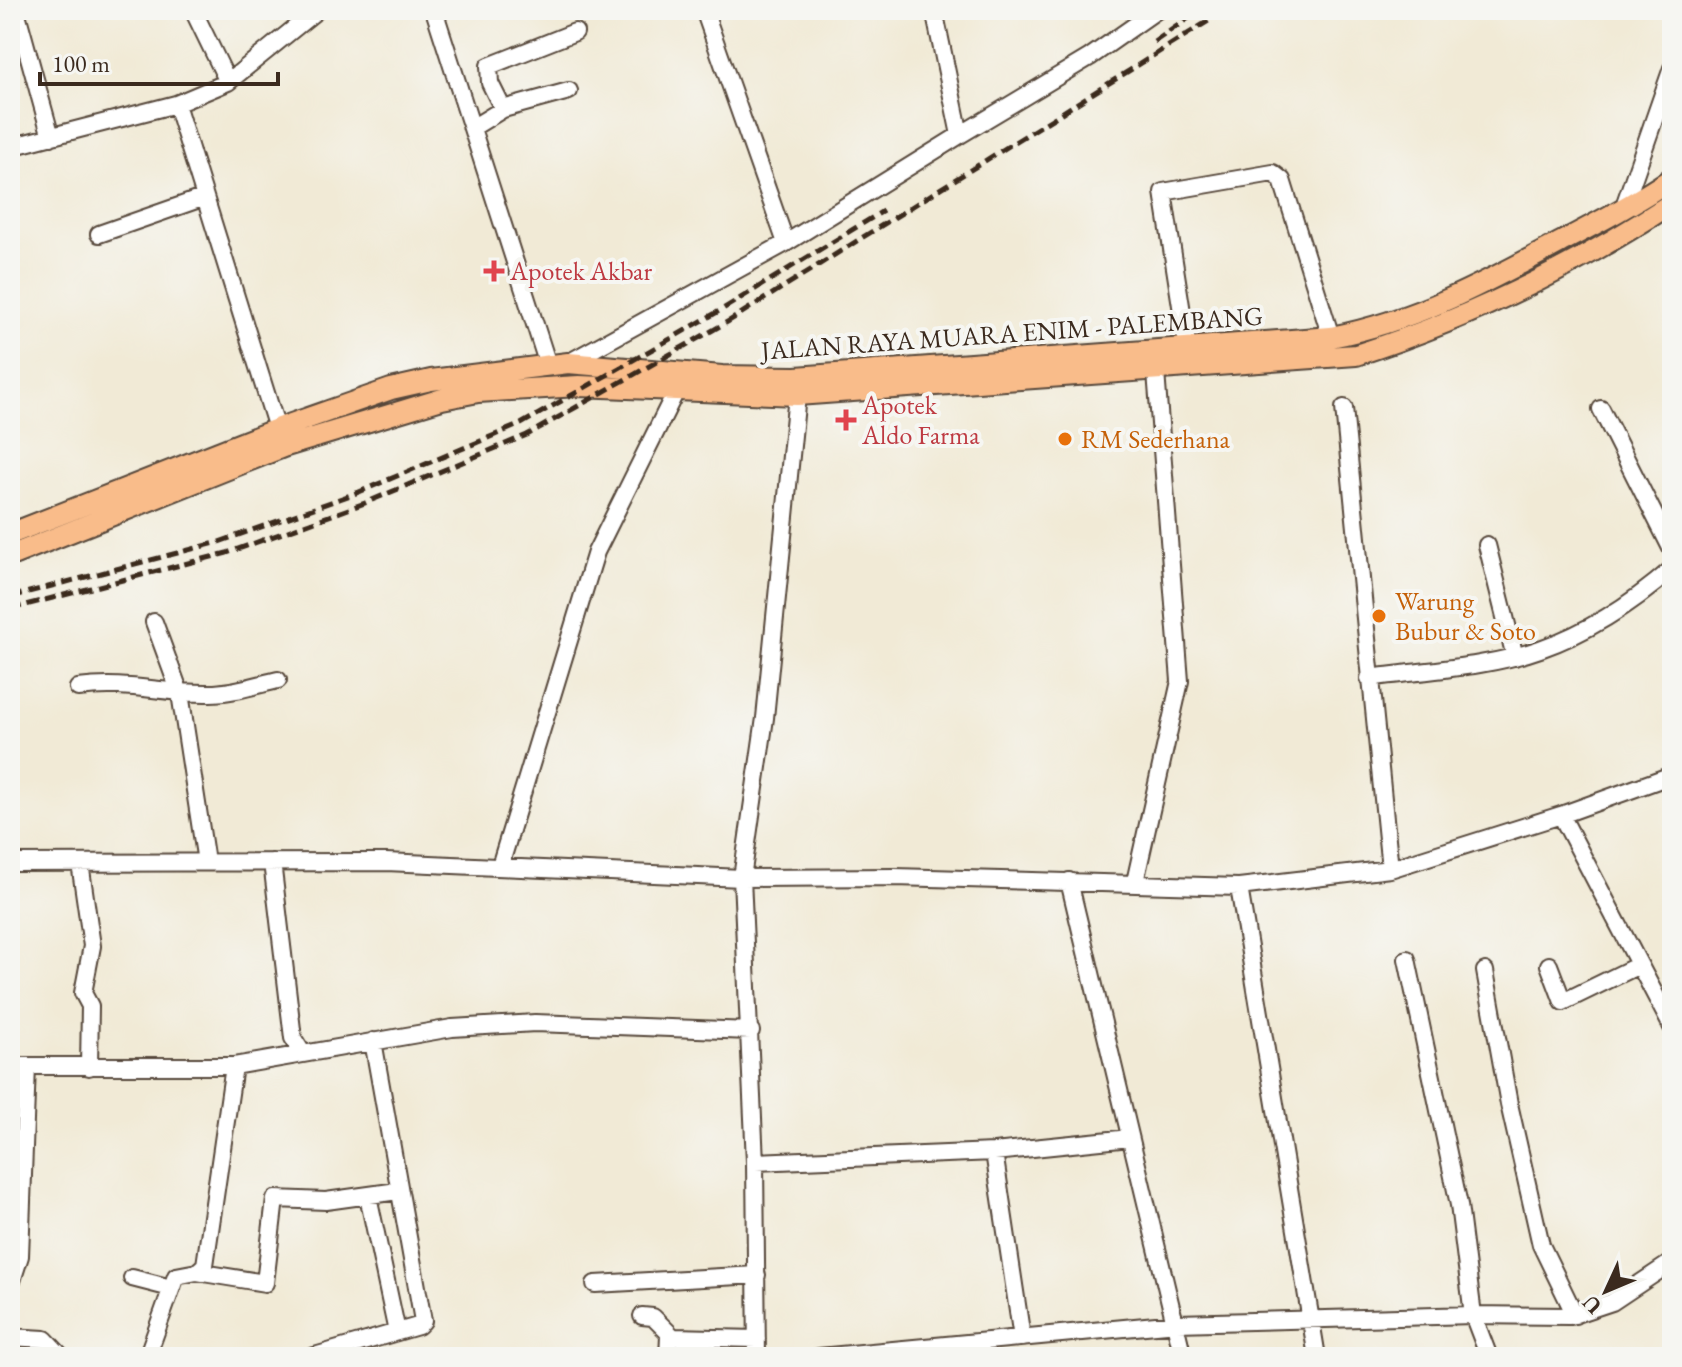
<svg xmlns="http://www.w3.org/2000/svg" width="1682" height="1367" font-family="'EB Garamond',serif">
  <rect width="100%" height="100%" fill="#f6f6f2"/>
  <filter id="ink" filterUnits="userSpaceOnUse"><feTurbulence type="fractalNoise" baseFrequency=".0125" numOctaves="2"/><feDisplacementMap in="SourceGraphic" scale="16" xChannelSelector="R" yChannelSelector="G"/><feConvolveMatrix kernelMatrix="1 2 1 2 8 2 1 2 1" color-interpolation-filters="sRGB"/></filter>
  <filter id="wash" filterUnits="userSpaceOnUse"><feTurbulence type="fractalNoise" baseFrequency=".006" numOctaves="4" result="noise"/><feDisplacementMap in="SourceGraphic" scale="32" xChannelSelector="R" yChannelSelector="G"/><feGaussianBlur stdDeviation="1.8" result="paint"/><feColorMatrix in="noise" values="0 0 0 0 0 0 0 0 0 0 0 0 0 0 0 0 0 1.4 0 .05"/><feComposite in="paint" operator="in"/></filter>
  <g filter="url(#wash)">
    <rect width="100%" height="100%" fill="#f1ead6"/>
  </g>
  <g filter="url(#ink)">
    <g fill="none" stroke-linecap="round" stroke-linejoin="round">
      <defs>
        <path id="minor" d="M16,10L51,137
          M193,10L228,82
          M434,10L548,365
          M704,10L786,243
          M176,104L280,438
          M503,109L569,91
          M472,128L503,109L490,83L489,66L575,32
          M960,135L1090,57L1157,10
          M10,147L176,104L228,82L317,10
          M1623,209L1672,68
          M99,234L205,197
          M1188,350L1163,192L1273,173L1282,180L1331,337
          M568,363L786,243L960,135L934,10
          M1344,408L1390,869
          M1601,409L1672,550
          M1487,545L1515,657
          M154,622L180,693L206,862
          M1369,678C1425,670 1487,668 1540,649C1589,632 1634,602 1672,569
          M78,688C129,681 161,694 210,693C232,693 256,685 278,680
          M1561,815L1672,1027
          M272,862L293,1038L303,1054
          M10,863L386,862L742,878L895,877L1239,887L1390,869L1561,815L1672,775
          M80,863L92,946L83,993L90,1006L89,1067
          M500,866L596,552L676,391
          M1069,881L1183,1357
          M1135,882L1180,681L1156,372
          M1239,887L1317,1357
          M1407,959L1459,1205L1473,1315L1489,1357
          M1549,965L1563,1002L1639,965
          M1485,971L1509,1104L1541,1245L1575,1315
          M10,1066H234L452,1028L535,1023L751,1031
          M994,1152L1022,1338
          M755,1162L994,1152L1130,1138
          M368,1196L397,1332
          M197,1272L265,1283L275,1199L326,1201L398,1191
          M132,1278L171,1288
          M595,1284L757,1275
          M10,1287L20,1256L27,1066
          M642,1316L653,1317L673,1337L757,1339
          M10,1337L45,1339L62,1357
          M147,1357L176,1276L197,1272L205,1265L234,1066
          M311,1357L418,1326L423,1321L373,1041
          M668,1357L669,1336
          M757,1357L755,1162L742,878L765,718L797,395
          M819,1357L1177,1323L1473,1315L1570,1316L1612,1302L1672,1262"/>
        <path id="major" d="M10,534L277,429L391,389L431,380L568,363L722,376L796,377L1331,337C1415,321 1487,282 1561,242C1599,222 1637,202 1672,178
          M10,556L283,447L442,399L478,392L579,386L797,395L1356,355C1466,320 1575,267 1672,203"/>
      </defs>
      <use href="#minor" stroke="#56473a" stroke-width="20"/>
      <use href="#major" stroke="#56473a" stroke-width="24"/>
      <use href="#minor" stroke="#fff" stroke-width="16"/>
      <use href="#major" stroke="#f9bc8a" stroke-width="20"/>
      <path stroke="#3b2a1e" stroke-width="5" stroke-dasharray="12 6" stroke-linecap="butt" d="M1154,42L1200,10
        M10,597L219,542L359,492L521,424L721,310L883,211
        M10,609L227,553L365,503L527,435L729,321L1226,10"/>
    </g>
  </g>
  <g fill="#e0444e" stroke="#f6f6f2" stroke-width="3">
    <path d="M490 259h8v8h8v8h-8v8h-8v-8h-8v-8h8z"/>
    <path d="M842 408h8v8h8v8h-8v8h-8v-8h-8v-8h8z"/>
  </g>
  <g fill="#e8710a" stroke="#f6f6f2" stroke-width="3">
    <circle cx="1065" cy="439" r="8"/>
    <circle cx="1379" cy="616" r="8"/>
  </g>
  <g text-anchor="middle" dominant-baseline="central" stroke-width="8" stroke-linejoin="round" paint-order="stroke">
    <g font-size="26" fill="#be3a42" stroke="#f6f6f2" text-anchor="start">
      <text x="510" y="271">Apotek Akbar</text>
      <text x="862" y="405">Apotek<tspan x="862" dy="30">Aldo Farma</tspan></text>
    </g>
    <g font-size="26" fill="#3b2a1e" stroke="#f6f6f2">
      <text transform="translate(1012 333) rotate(-4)">JALAN RAYA MUARA ENIM - PALEMBANG</text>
    </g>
    <g font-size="26" fill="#c56008" stroke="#f6f6f2" text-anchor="start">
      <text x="1081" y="439">RM Sederhana</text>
      <text x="1395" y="601">Warung<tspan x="1395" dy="30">Bubur &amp; Soto</tspan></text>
    </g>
  </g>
  <rect width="1682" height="1367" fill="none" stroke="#f6f6f2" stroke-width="40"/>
  <g transform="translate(1606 1291) rotate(226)" stroke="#f6f6f2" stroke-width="6" paint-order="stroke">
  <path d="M0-6L14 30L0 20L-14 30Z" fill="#3b2a1e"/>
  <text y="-12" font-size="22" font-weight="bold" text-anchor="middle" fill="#3b2a1e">U</text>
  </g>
  <path d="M40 72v12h238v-12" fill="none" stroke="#3b2a1e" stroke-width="4"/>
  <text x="52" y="72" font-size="24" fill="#3b2a1e" stroke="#f6f6f2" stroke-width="6" paint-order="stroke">100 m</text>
</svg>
